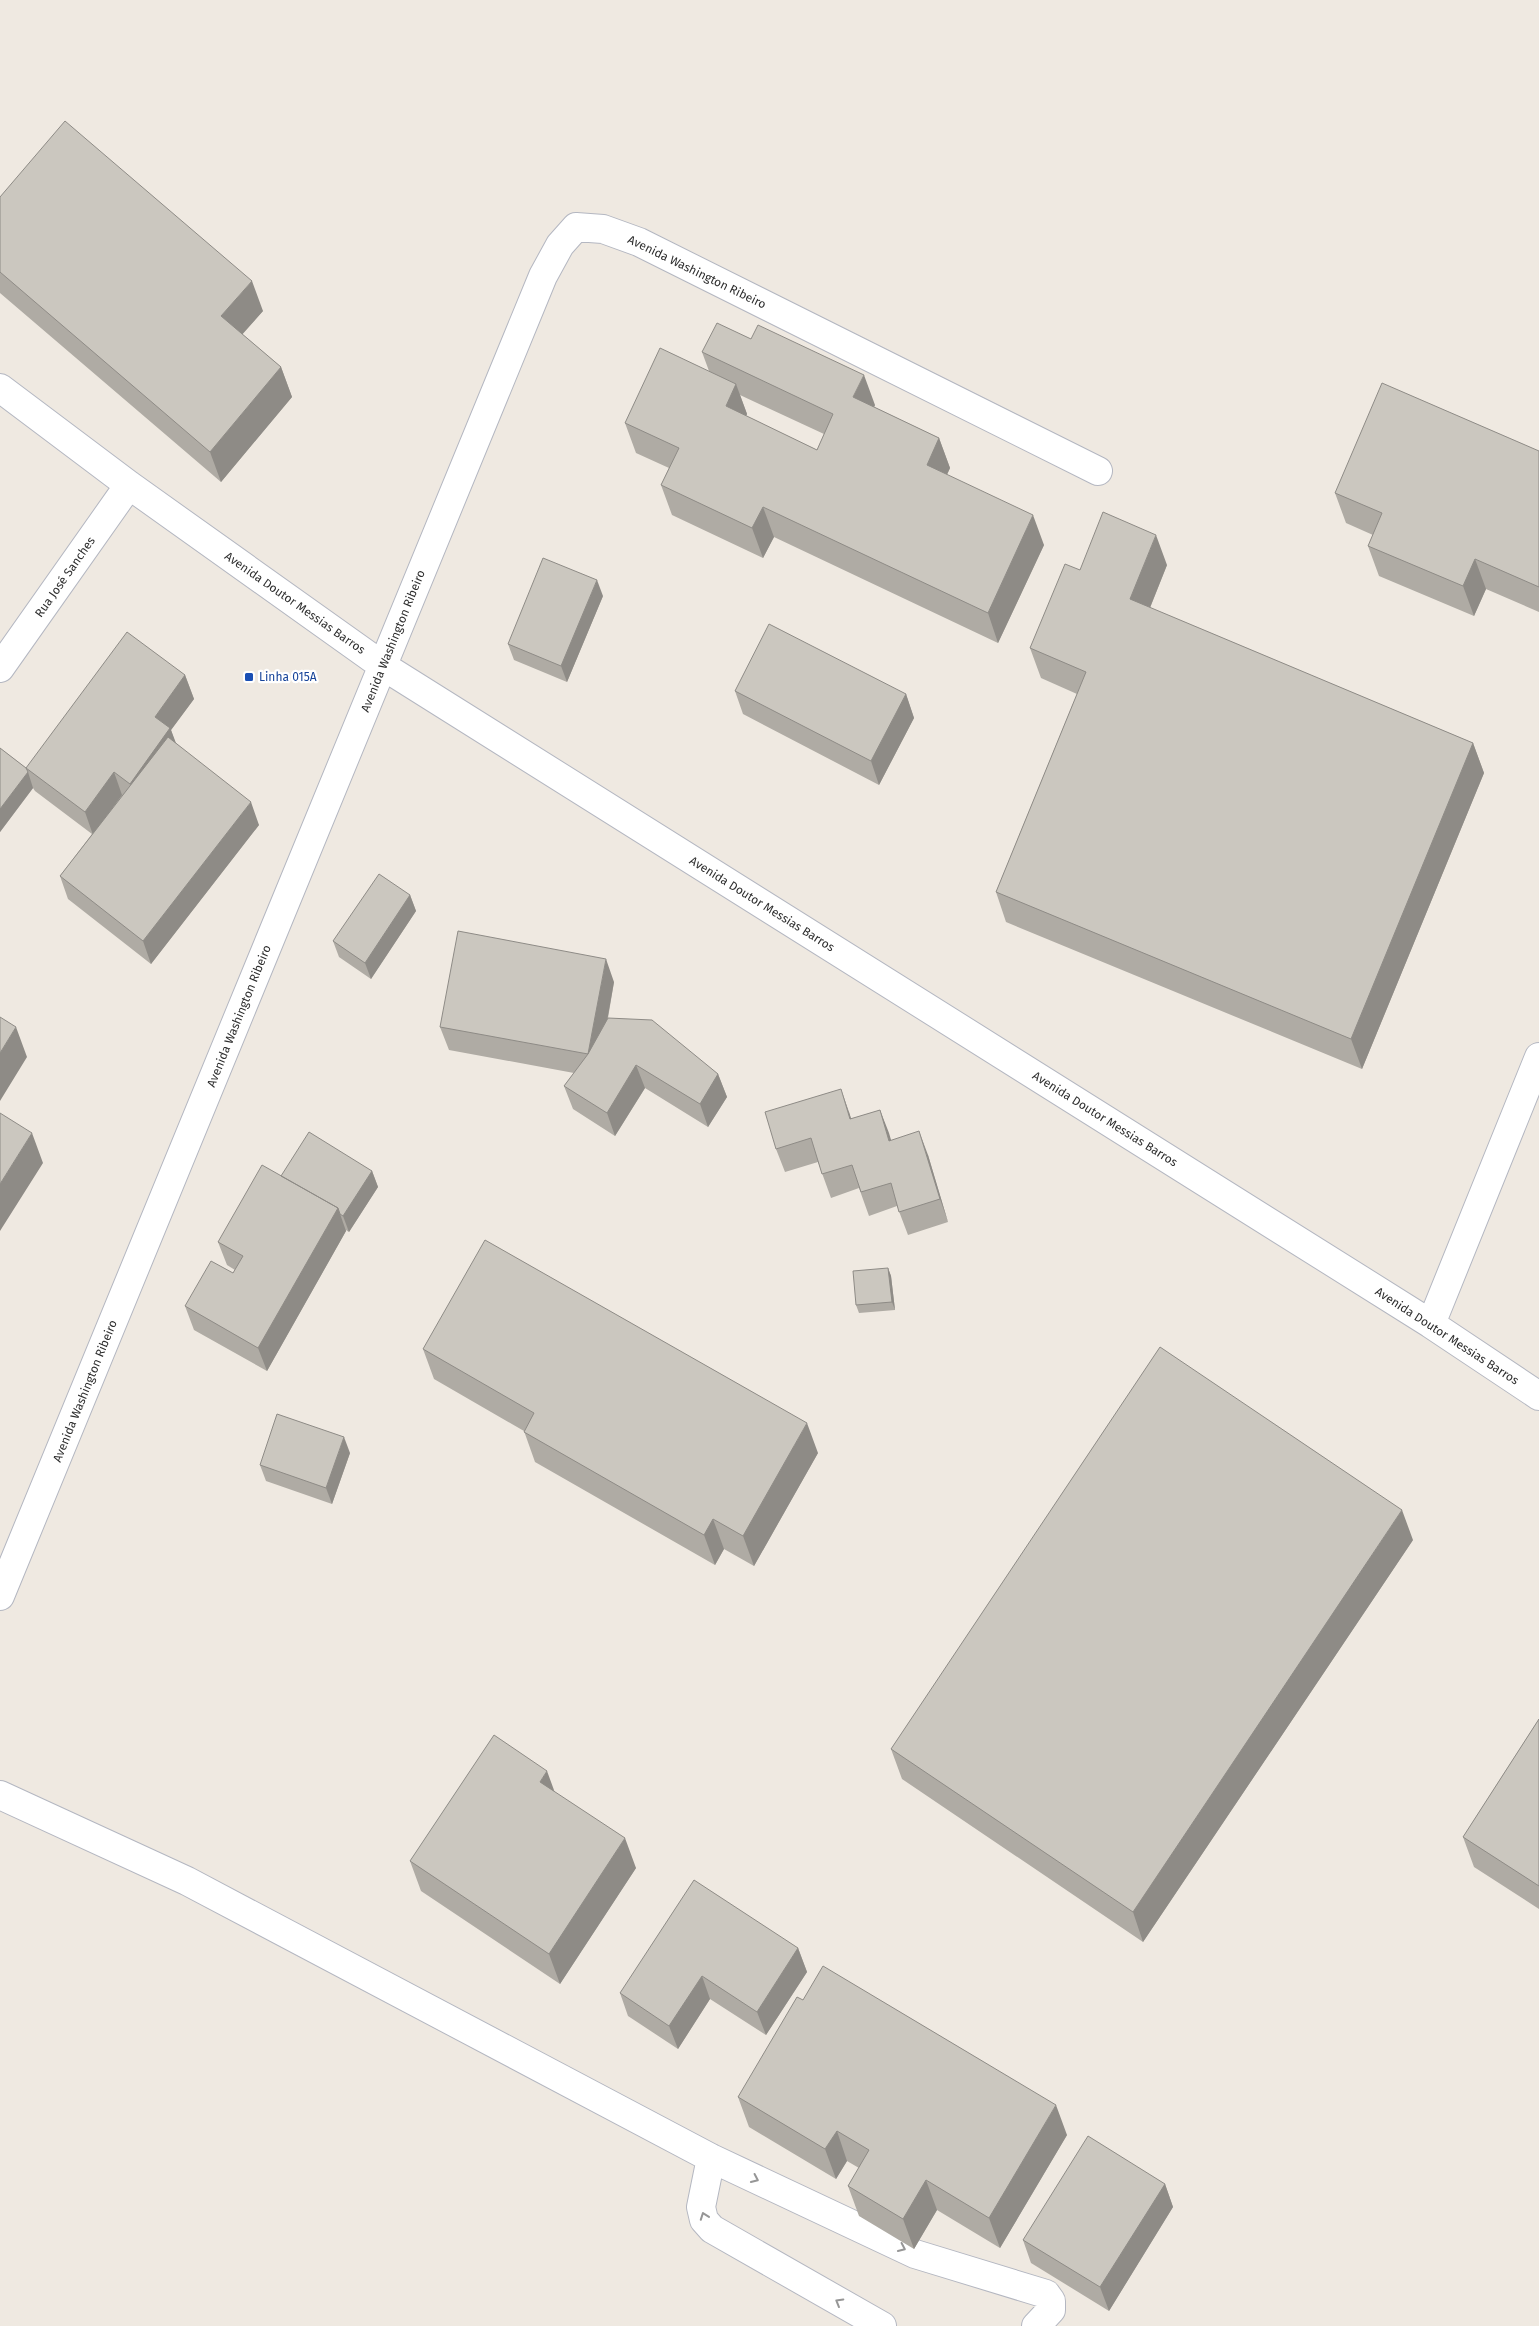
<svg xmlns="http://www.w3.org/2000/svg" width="1539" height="2326" font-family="'Fira Sans',sans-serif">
  <rect width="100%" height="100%" fill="#efe9e1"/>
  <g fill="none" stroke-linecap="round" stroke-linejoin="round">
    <defs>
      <path id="minor" d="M0,388L129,485L383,666L1431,1324L1539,1396
        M0,668L129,485
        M1431,1324L1539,1057
        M0,1596L543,276L560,245L576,227L603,229L639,242L1098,471
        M0,1795L187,1881L711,2158L915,2254L1046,2294L1051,2301V2310L1036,2326
        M711,2158L701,2207L704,2220L712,2229L882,2326"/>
    </defs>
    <use href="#minor" stroke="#b4b7c1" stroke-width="30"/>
    <use href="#minor" stroke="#fff" stroke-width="28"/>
  </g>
  <path fill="#afaba4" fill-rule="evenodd" d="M0,197L263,311L242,334L281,367L292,397L221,482L0,293Z
    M702,352L875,405L874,407L939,438L950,468L947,475L1044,545L998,643L774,537L763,558L672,515L661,485L669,468L636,453L625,423L709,371ZM740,395L824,434L817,450L746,416L747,414Z
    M1539,451V612L1486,589L1474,616L1379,576L1368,546L1373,535L1346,523L1335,493Z
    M1167,565L1150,608L1473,743L1484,773L1362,1069L1006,922L996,892L1077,694L1041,678L1030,648L1080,570Z
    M603,596L567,682L514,660L508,644Z
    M185,675L194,699L171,730L175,742L259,825L151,964L68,899L60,876L92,834L35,791L33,788L0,832V748L26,768Z
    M735,691L906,694L914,718L879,785L743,714Z
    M410,895L416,911L371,979L339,957L333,941Z
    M614,982L608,1018L718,1074L727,1097L708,1127L645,1088L615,1136L573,1109L564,1086L574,1073L449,1050L440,1027Z
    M880,1110L891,1141L928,1155L948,1222L908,1235L897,1206L869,1216L859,1188L831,1198L818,1162L785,1172L776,1149L849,1112L851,1119Z
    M372,1171L378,1187L349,1232L346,1230V1231L267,1371L194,1330L185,1306L233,1273L235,1270L227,1265L218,1242L281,1176Z
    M888,1268L891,1276L895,1310L859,1313L856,1305Z
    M423,1349L818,1453L754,1566L724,1549L715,1565L535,1462L524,1431L434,1379Z
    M350,1453L332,1504L266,1481L260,1465Z
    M1413,1540L1143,1942L902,1779L891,1749Z
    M1539,1719V1909L1474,1867L1463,1837Z
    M555,1792L636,1868L560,1984L421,1891L410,1861Z
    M798,1948L807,1972L766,2035L710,1999L678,2049L628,2016L620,1993Z
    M803,2000L1067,2135L1000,2248L937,2210L914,2249L859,2216L848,2186L859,2168L847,2161L836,2179L749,2127L738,2097Z
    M1165,2184L1173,2207L1109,2311L1031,2263L1023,2240Z"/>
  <path fill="#8e8b86" d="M252,281L263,311L232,346L221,316Z
    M281,367L292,397L221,482L210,452Z
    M864,375L875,405L864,427L853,397Z
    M736,384L747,414L737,436L726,406Z
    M939,438L950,468L937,495L927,465Z
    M763,507L774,537L763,558L752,528Z
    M1033,515L1044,545L998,643L988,613Z
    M1156,535L1167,565L1141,630L1130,599Z
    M1475,559L1486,589L1474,616L1463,586Z
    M597,580L603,596L567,682L561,666Z
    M185,675L194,699L171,730L179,751L138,807L130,784L155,717Z
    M906,694L914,718L879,785L871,761Z
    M1473,743L1484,773L1362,1069L1351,1039Z
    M28,772L33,788L0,832V809Z
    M114,772L122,795L93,835L85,812Z
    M251,802L259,825L151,964L143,941Z
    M410,895L416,911L371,979L365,963Z
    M606,959L614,982L597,1077L588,1054Z
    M16,1027L27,1057L0,1101V1053Z
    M636,1065L645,1088L615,1136L607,1113Z
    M718,1074L727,1097L708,1127L700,1104Z
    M841,1089L849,1112L859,1143L850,1119Z
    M880,1110L889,1133L898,1164L889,1141Z
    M919,1131L928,1155L948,1222L940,1199Z
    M32,1133L43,1163L0,1231V1184Z
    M372,1171L378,1187L349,1232L343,1216Z
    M338,1208L346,1231L267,1371L258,1348Z
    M888,1268L891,1276L895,1310L892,1302Z
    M807,1423L818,1453L754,1566L743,1536Z
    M344,1437L350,1453L332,1504L326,1488Z
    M1402,1510L1413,1540L1143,1942L1133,1912Z
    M713,1519L724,1549L715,1565L704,1535Z
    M547,1771L558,1801L540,1782Z
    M625,1838L636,1868L560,1984L549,1954Z
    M798,1948L807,1972L766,2035L757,2012Z
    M702,1976L710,1999L678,2049L669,2026Z
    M1056,2105L1067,2135L1000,2248L989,2218Z
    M837,2131L847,2161L836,2179L825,2149Z
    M926,2180L937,2210L914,2249L903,2219Z
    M1165,2184L1173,2207L1109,2311L1100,2287Z"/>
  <path fill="#cbc7bf" stroke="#8e8b86" d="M65,121L252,281L221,316L281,367L210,452L0,272V197Z
    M717,323L751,339L758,325L864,375L853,397L939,438L927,465L1033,515L988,613L763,507L752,528L661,485L679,448L625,423L660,348L736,384L726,406L817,450L833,414L702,352Z
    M1382,383L1539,451V587L1475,559L1463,586L1368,546L1382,513L1335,493Z
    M1103,512L1156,535L1130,599L1473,743L1351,1039L996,892L1086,672L1030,648L1065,564L1080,570Z
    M543,558L597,580L561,666L508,644Z
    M769,624L906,694L871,761L735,691Z
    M127,632L185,675L155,717L170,728L130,784L114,772L85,812L26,768Z
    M168,737L251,802L143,941L60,876Z
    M0,748L26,768L28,772L0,809Z
    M379,874L410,895L365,963L333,941Z
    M458,931L606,959L588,1054L440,1027Z
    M0,1017L16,1027L0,1053Z
    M608,1018L652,1020L718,1074L700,1104L636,1065L607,1113L564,1086L588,1054Z
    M841,1089L850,1119L880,1110L889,1141L919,1131L940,1199L899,1212L891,1183L861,1192L852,1165L822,1174L811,1138L776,1149L765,1112Z
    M0,1113L32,1133L0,1184Z
    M309,1132L372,1171L343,1216L340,1214L338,1208L281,1176Z
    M262,1165L338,1208L258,1348L185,1306L211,1261L233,1273L243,1256L218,1242Z
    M485,1240L807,1423L743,1536L713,1519L704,1535L524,1432L534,1413L423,1349Z
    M888,1268L892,1302L856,1305L853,1271Z
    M1160,1347L1402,1510L1133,1912L891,1749Z
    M277,1414L344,1437L326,1488L260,1465Z
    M1539,1719V1886L1463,1837Z
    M494,1735L547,1771L540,1782L625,1838L549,1954L410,1861Z
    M694,1880L798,1948L757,2012L702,1976L669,2026L620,1993Z
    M823,1966L1056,2105L989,2218L926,2180L903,2219L848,2186L869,2150L837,2131L825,2149L738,2097L797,1997L803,2000Z
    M1088,2136L1165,2184L1100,2287L1023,2240Z"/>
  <defs><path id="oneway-chevron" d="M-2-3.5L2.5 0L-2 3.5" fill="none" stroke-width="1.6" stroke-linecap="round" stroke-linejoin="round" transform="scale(1.25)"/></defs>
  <g stroke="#969696">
    <use href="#oneway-chevron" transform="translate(755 2179) rotate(25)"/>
    <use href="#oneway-chevron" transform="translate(704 2216) rotate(-110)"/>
    <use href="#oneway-chevron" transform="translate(902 2248) rotate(25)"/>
    <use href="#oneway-chevron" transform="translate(839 2302) rotate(-150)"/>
  </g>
  <rect fill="#1a4fb4" stroke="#fff" stroke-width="2" x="244" y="672" width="10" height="10" rx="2.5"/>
  <g text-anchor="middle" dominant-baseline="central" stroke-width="4.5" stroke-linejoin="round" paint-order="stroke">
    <g font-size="12" fill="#2e2e2e" stroke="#fff">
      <text transform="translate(697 272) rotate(26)">Avenida Washington Ribeiro</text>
      <text transform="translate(65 577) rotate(-55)">Rua José Sanches</text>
      <text transform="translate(295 603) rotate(35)">Avenida Doutor Messias Barros</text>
      <text transform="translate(393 641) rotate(-68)">Avenida Washington Ribeiro</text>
      <text transform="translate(762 904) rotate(32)">Avenida Doutor Messias Barros</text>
      <text transform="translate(239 1016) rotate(-68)">Avenida Washington Ribeiro</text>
      <text transform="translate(1105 1119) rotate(32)">Avenida Doutor Messias Barros</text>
      <text transform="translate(1447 1336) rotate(33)">Avenida Doutor Messias Barros</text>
      <text transform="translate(85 1391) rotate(-68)">Avenida Washington Ribeiro</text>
    </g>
    <g font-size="12" fill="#164399" stroke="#fff" text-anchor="start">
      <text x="259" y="677">Linha 015A</text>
    </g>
  </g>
</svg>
